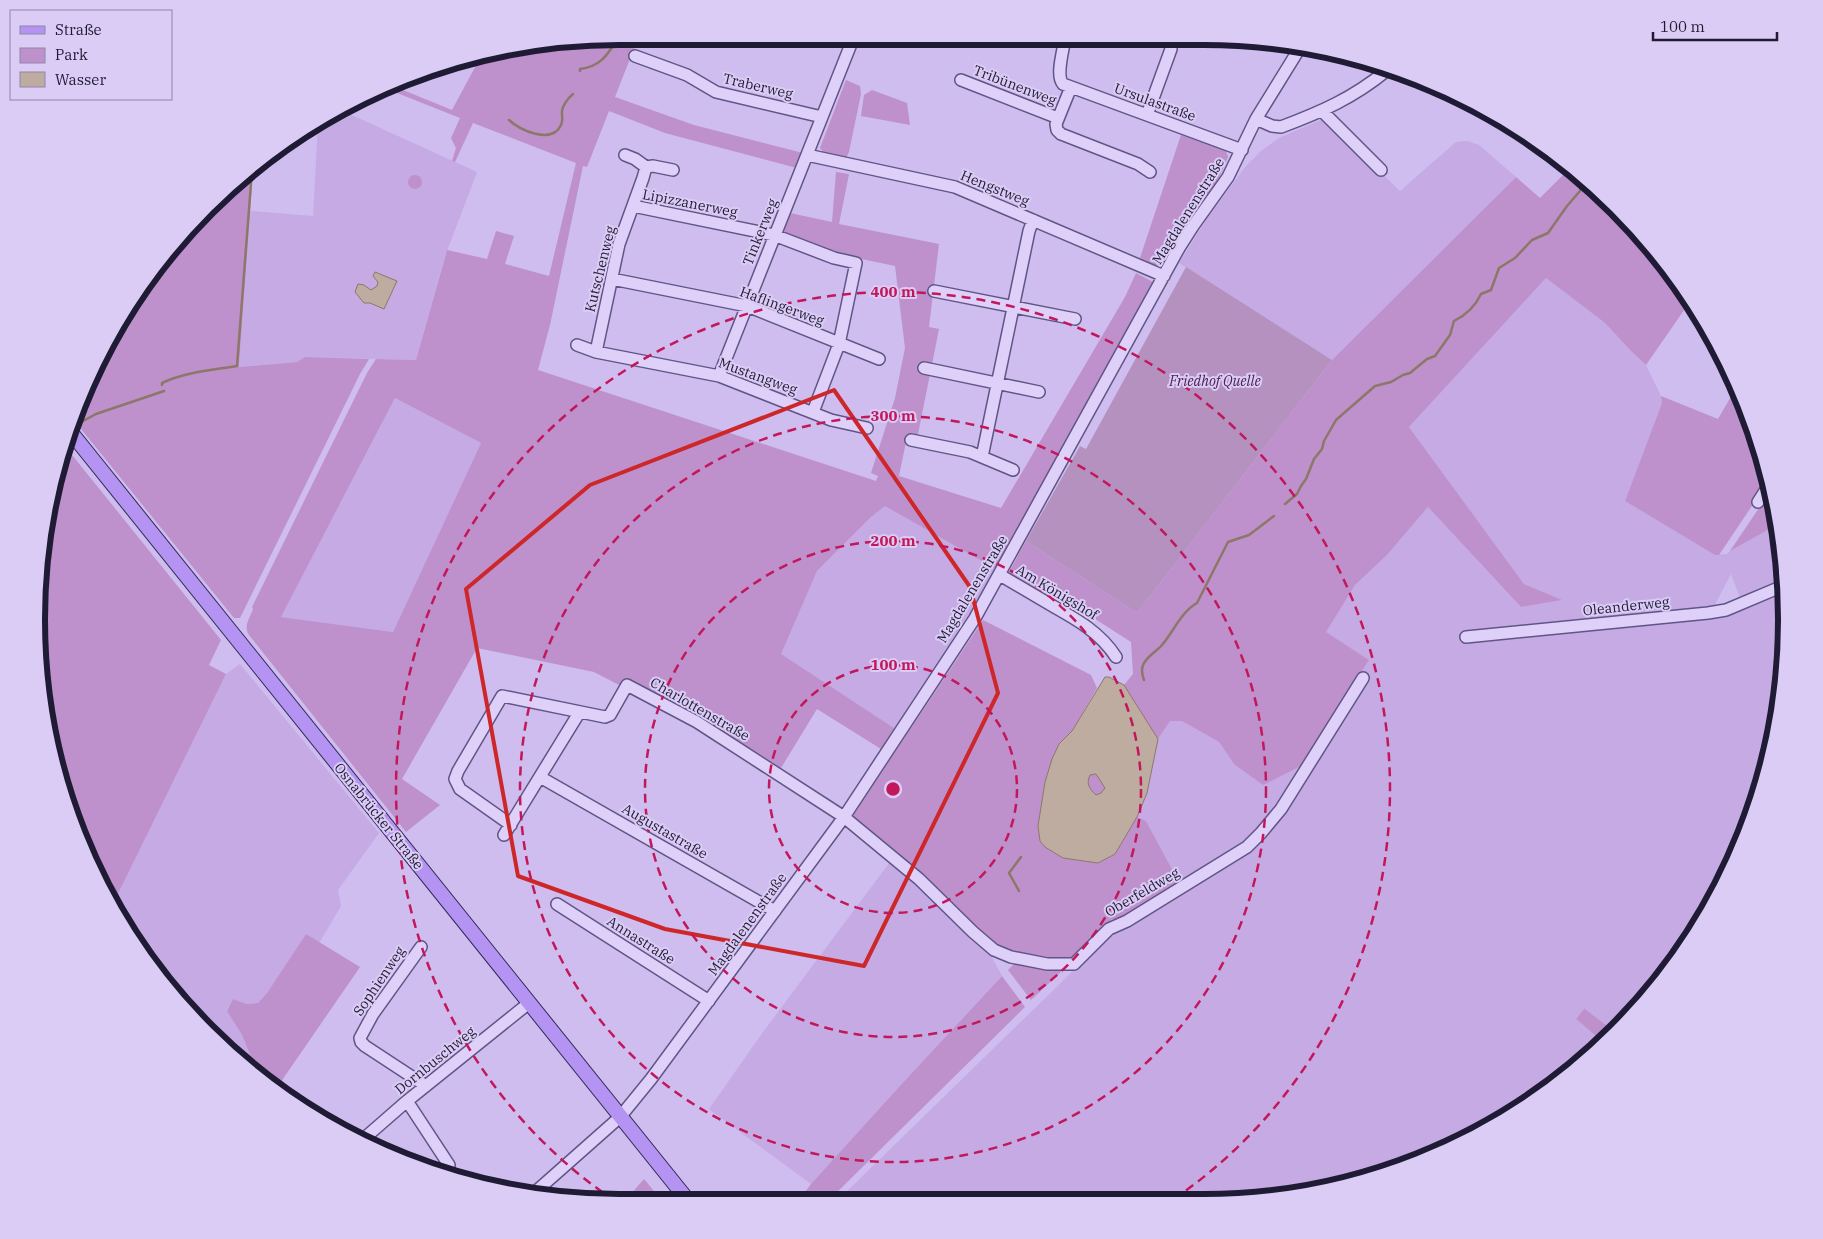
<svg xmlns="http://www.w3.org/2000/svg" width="1823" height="1239" font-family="'IBM Plex Serif',serif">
  <rect width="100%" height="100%" fill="#cebdee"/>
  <path fill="#c6aae4" d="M343,111L477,172L444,259L416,360L305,357L297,362L239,367L250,211L313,216L318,124Z
    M1325,118L1400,191L1456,142L1467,141L1479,145L1516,177L1332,360L1179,263L1208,217L1246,166L1261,151L1279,138Z
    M1546,278L1605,323L1631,351L1646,365L1661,396L1662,403L1625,501L1715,555L1727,554L1730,551L1777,525L1783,583L1741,600L1731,574L1712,610L1464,632L1466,643L1709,619L1728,616L1784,593L1787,619L1776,733L1742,842L1689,943L1615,1032L1585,1009L1576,1019L1603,1042L1528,1104L1427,1158L1318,1191L1203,1203H835L1114,931L1263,836L1369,660L1325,632L1355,585L1387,555L1428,507L1521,607L1561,600L1524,584L1409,427Z
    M395,398L481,443L393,632L281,617Z
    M885,505L996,569L968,615L894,728L780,654L817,571L871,517Z
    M240,664L379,833L338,890L341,906L319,943L306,934L267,993L258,1003L247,1004L233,999L227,1010L242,1035L253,1062L262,1077L207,1032L112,906L226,674Z
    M1170,721H1182L1219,742L1234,764L1303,765L1277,807L1257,832L1180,884L1146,821L1137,817L1147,793L1158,739Z
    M890,862H894L988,950L1002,976L811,1184L709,1109L763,1032Z"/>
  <path fill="#be91cc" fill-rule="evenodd" d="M543,41H637L615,97L694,125L803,153L797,168L665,133L609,111L587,167L583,166L550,325L538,370L876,481L878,476L871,473L895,398L905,348L895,266L833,253L783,233L790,213L832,222L836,172L849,174L839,224L939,244L929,327L939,329L917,439L907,437L899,476L1001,508L1125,297L1136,273L1153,282L996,569L885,506L871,517L817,571L781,654L894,728L881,749L817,709L781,768L683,706L626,678L621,686L594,672L477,648L402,779L440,805L406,832L249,635C243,626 250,618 253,609L252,607L367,373L376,359L416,360L447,250L487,259L496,231L514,236L505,264L549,276L576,163L473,123L455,162L452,161L456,148L451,138L460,118L387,89L393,86L452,110L481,56ZM395,398L481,443L393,632L281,617Z
    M846,80L860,86L861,94L849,152L846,158L824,153L820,148Z
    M872,90L907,103L910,125L861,116L864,95Z
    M1181,135L1226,151L1228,157L1218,180L1188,221L1163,263L1155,265L1140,258Z
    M253,169L239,367L297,362L305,357L369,359L360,374L240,618H234L73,419L81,397L157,264L207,207Z
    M1569,169L1616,207L1691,300L1646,365L1631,351L1605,323L1546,278L1409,427L1524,584L1562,600L1521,607L1428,507L1387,555L1355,585L1326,632L1369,660L1303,765L1263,785L1234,764L1219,742L1182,721H1170L1158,739L1124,685L1133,674L1131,642L1089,615L1008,574L1026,541L1137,613L1332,360L1516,177L1540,198Z
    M408 182a7 7 0 1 1 14 0a7 7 0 1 1-14 0Z
    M1737,386L1742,396L1768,482L1719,555H1715L1625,501L1662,403L1661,396L1718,419Z
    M64,445L221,640L209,665L226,674L112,906L81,842L48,734L38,581L56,469Z
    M1763,502L1776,511L1777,525L1730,551Z
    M983,620L1091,675L1097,688L1072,731L1059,744L1045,782L1038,826L1040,841L1045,847L1063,858L1098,863L1115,854L1137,817L1146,821L1180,884L1119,923L1112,919L1069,960H1046L1027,957L995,947L852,817Z
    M1096,774L1105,788L1101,793L1096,795C1089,789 1086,783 1090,775Z
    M306,934L360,967L276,1089L262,1077L253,1062L242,1035L227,1011L233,999L247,1004L258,1003L267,993Z
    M1016,962L1063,970L1031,1000L1008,970Z
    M1002,976L1025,1007L826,1203H797L811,1184L900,1086Z
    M1585,1008V1009L1615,1032L1603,1042L1576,1019Z
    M644,1179L664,1203H623Z"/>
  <path fill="#b591c0" d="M1186,267L1332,360L1137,613L1026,541L1080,446L1086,449Z"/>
  <path fill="#bfaca1" stroke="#8c7768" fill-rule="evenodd" d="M375,272L397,281L384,309L370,303H364L355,292L358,284L364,285L371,290L377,286L378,282L373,276Z
    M1105,677H1109L1124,685L1158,739L1147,793L1137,817L1115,854L1098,863L1063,858L1045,847L1040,841L1038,826L1045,782L1052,759L1059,744L1072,731ZM1096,774L1105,788L1101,793L1096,795C1089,789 1086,783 1090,775Z"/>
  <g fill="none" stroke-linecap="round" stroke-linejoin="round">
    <path stroke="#8c7768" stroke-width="2.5" d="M580,71V69C599,67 607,56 616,41
      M509,120C519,130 552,145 561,125C563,121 562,118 562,114C561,107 568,98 573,94
      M162,385V383C185,372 213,370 237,366L252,170
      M83,421L96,414L164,391
      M1285,504L1297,494L1301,486L1306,479L1314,459L1322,449L1324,441L1336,420L1375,386L1391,382L1403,375L1410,373L1427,359L1435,356L1450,335L1454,321C1466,315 1475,307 1481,294L1491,290L1499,268L1515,258L1532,240L1548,233L1567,206L1580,191L1584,181
      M1144,680C1142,675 1141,671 1143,665C1147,656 1156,652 1162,645C1174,631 1181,612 1197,603L1228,542L1249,535L1274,516
      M1019,891L1009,873L1021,857
      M1601,1036L1606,1040"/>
    <defs>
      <path id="minor" d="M1065,37C1064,49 1055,75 1063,84L1242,150
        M635,56L687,75L716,92L822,117
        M961,80L1058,118
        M1071,87L1056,124L1057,130L1061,134L1138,164L1150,172
        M1323,112L1381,170
        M1147,115L1171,49
        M1256,119L1272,126L1281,127C1321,112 1353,98 1386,71
        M807,155L955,187L1164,276
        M646,167L653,166L673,170
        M633,206L774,235L834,258L856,263L839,344L813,412
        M612,279L747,306L879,359
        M934,291L1075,319
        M577,345L596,352L719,376L831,420L867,428
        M596,352L619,244L643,178L646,167L635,159L625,155
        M924,368L1039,392
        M719,376L853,39
        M911,440L970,452L1013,470
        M982,457L1029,231L1033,220
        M1758,502L1769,485
        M1000,575C1017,585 1034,595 1051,605C1076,619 1100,632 1116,657
        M1466,637L1708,613L1726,610L1783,586
        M540,777L775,911
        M511,825L460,789L455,779L458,771L502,696L605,717L610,715L627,685L697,722L844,817L919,879L973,932L994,950L1011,957L1047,964H1074L1109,929L1127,921L1247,847L1261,833L1281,809L1363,678
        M504,835L579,713
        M557,904L709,1001
        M421,947L373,1014L360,1038L361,1042L365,1046L426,1086
        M407,1101L449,1165
        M360,1142L407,1101L529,1003
        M533,1194L620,1117L651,1079L844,817L975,618L1179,248L1193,226L1228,177L1256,119L1301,46"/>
      <path id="major" d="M69,430L690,1203"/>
    </defs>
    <use href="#minor" stroke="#5f5686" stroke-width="14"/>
    <use href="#major" stroke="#302b53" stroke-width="16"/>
    <use href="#minor" stroke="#ded0f9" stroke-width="11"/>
    <use href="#major" stroke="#b493f3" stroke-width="14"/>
  </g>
  <path fill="none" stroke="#cd2729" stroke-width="4" stroke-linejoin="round" d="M834,390L970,587L998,693L864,966L665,929L518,876L466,589L590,485Z"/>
  <g fill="none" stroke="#c2185b" stroke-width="2.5" stroke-dasharray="9 6">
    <circle cx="893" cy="789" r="124"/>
    <circle cx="893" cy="789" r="248"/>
    <circle cx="893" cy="789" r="373"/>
    <path d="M615 1201A497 497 0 1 1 1171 1201"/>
  </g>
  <g text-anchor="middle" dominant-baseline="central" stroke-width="4" stroke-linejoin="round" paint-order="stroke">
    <g font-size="14" fill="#1f1b35" stroke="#dbccf5">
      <text transform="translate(1015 85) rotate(21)">Tribünenweg</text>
      <text transform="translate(758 86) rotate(13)">Traberweg</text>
      <text transform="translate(1155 102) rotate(20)">Ursulastraße</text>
      <text transform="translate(995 188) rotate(22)">Hengstweg</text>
      <text transform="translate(690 203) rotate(11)">Lipizzanerweg</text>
      <text transform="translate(1188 211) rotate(-58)">Magdalenenstraße</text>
      <text transform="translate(760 232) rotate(-68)">Tinkerweg</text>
      <text transform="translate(600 269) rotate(-76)">Kutschenweg</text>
      <text transform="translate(782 306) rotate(20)">Haflingerweg</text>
      <text transform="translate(758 376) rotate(20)">Mustangweg</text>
      <text transform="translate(972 589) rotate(-59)">Magdalenenstraße</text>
      <text transform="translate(1057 592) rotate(31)">Am Königshof</text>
      <text transform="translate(1626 606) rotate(-6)">Oleanderweg</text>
      <text transform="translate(700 709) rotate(30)">Charlottenstraße</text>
      <text transform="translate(379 816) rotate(51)">Osnabrücker Straße</text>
      <text transform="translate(665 831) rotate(30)">Augustastraße</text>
      <text transform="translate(1142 892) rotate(-30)">Oberfeldweg</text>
      <text transform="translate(747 924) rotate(-54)">Magdalenenstraße</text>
      <text transform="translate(641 940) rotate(32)">Annastraße</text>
      <text transform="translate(379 981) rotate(-56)">Sophienweg</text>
      <text transform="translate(435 1060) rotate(-39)">Dornbuschweg</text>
    </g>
    <g font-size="14" font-style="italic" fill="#4d2152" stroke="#dbccf5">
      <text x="1215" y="381">Friedhof Quelle</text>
    </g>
  </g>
  <path d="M0 0H1823V1239H0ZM619 45H1204A574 574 0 0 1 1778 619V620A574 574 0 0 1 1204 1194H619A574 574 0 0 1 45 620V619A574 574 0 0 1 619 45Z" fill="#dbccf5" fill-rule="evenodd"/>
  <path fill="none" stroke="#1f1b35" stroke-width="6" d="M619 45H1204A574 574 0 0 1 1778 619V620A574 574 0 0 1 1204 1194H619A574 574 0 0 1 45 620V619A574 574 0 0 1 619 45Z"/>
  <circle cx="893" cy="789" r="8" fill="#c2185b" stroke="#dbccf5" stroke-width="2.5"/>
  <g font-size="15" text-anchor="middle" font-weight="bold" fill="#c2185b" stroke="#dbccf5" stroke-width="4" stroke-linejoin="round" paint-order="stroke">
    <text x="893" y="297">400 m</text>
    <text x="893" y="421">300 m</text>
    <text x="893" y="546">200 m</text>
    <text x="893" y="670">100 m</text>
  </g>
  <rect x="10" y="10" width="162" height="90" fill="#dbccf5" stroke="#9085a8"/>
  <rect x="20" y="26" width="25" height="8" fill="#b493f3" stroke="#9085a8"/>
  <text x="55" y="35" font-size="15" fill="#1f1b35">Straße</text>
  <rect x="20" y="48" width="25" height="15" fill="#be91cc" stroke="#9085a8"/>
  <text x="55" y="60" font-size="15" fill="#1f1b35">Park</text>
  <rect x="20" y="72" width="25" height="15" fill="#bfaca1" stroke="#9085a8"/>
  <text x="55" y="85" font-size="15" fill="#1f1b35">Wasser</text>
  <path d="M1653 32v8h124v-8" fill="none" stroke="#1f1b35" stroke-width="2.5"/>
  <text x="1660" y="32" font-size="15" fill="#1f1b35" stroke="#dbccf5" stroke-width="4" paint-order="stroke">100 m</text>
</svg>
